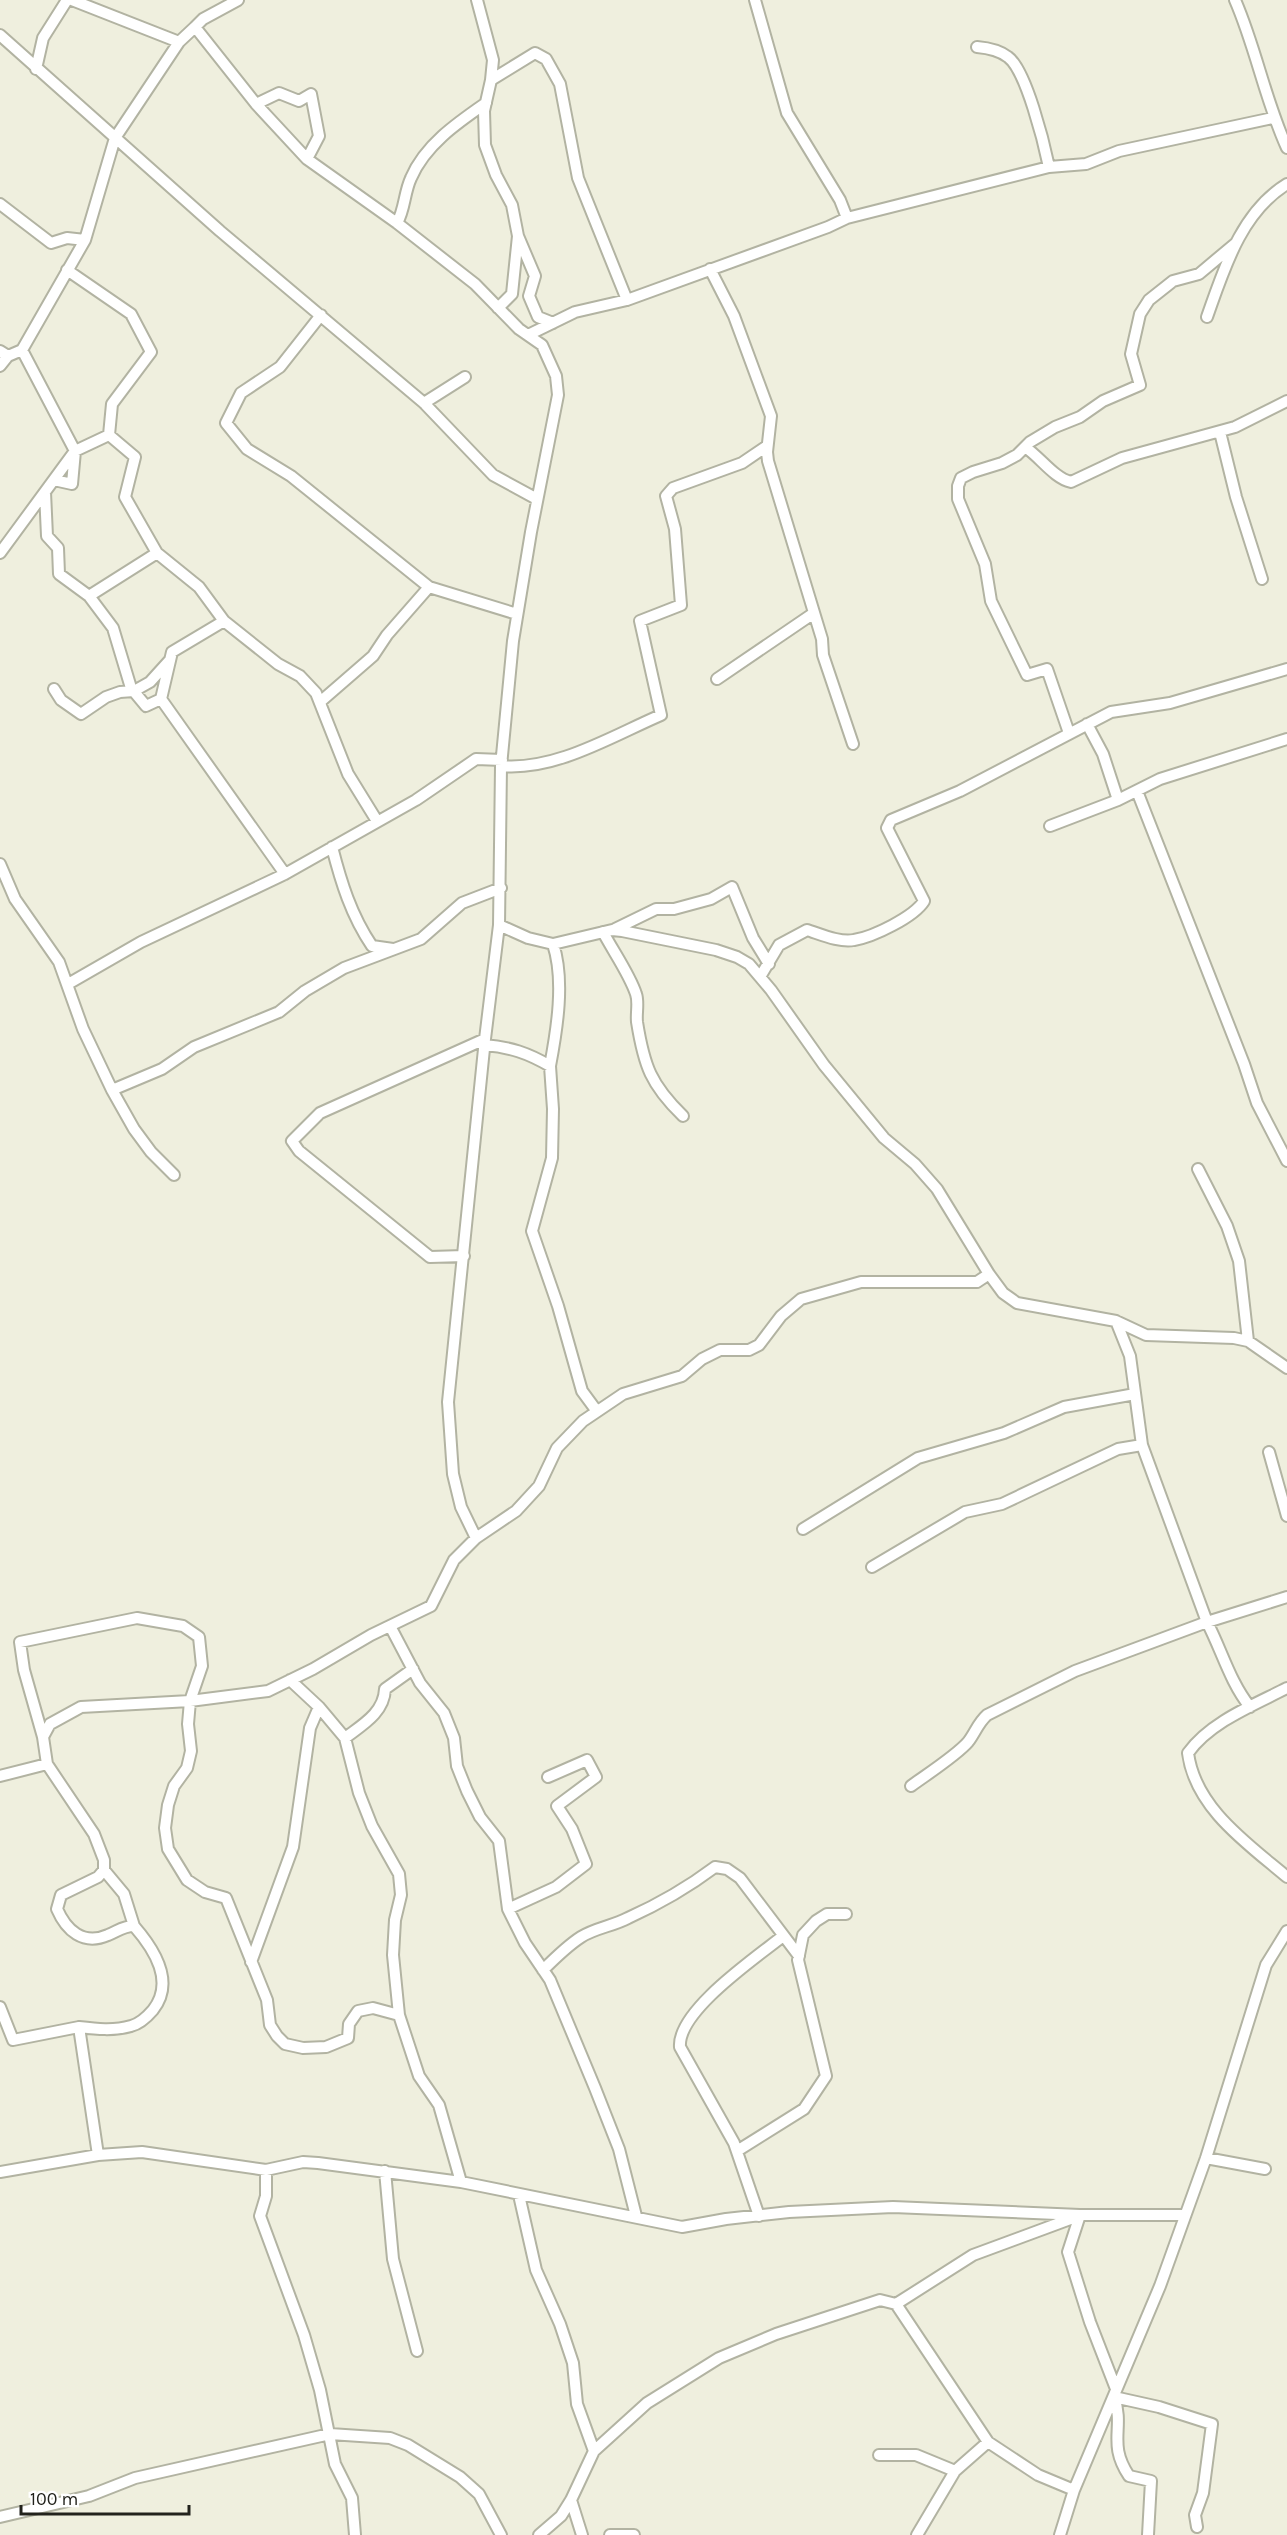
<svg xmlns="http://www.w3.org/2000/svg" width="1287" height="2535" font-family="Karla,sans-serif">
  <rect width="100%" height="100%" fill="#efefde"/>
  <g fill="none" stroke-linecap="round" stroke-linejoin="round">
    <defs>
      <path id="minor" d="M72,0L179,42L195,27L256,104L307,159L397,223L475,284L519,329L542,345L556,376L558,395L531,532L513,641L501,766L499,925L485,1039L448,1402L453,1474L461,1507L476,1538
        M477,0L493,60L491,80
        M755,0L787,113L840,200L847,218
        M1235,0C1256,48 1265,100 1287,148
        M195,27L203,19L238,0
        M0,35L220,231L424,403L493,475L537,499
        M977,47C989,48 999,50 1008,57C1026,70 1044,143 1049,167
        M36,69L43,38L67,0
        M256,104L279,93L299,101L311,94L319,136L307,159
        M0,204L51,243L67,238L85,240L115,138L179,42
        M397,223C405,209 404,193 411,178C425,145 457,123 486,103
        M710,269L734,316L771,416L767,452L768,461L822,639L823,655L853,744
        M67,270L131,314L151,352L112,404L109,435L135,457L125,497L157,553L199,587L224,621L278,664L300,676L316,693L348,774L377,821
        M498,308L512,294L518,236
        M321,315L280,367L241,393L226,423L247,449L291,476L429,587L517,614
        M1207,317C1224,269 1241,212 1287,184
        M553,323L538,317L529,296L535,276L518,236L512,205L496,175L485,145L484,111L491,80L535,53L546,59L560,84L578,178L627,300
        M528,335L575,312L627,300L828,227L847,218L1049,167L1086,164L1119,151L1273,118
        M0,351L8,356L22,350L85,240
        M0,366L8,356
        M424,403L465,377
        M1220,432L1236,497L1262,579
        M1025,447C1041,458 1054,478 1071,482L1122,458L1235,427L1287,401
        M54,480L72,484L75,451L109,435
        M45,492L47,536L58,548L59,574L89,596L113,628L131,688L146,706L161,699
        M0,553L75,451L22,350
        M89,596L157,553
        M224,621L172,652L161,699L285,874
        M717,679L814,613
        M54,689L61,700L81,714L106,697L120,692L134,691L150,682L169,661
        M320,702L373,656L387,635L429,587
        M1087,724L1103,754L1118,800
        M1069,733L1047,669L1027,675L991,601L985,564L958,499V486L961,478L973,472L1002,463L1017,455L1030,442L1055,427L1080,417L1103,401L1140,385L1131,354L1140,314L1149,300L1173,281L1199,274L1236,243
        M501,766C556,771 612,736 661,715L640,621L681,605L675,529L666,496L673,488L742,463L767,446
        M1137,791L1244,1064L1257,1103L1287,1161
        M1050,826L1118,800L1160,779L1287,739
        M332,847C341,882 351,915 372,946L393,949
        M0,864L15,899L59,962L83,1029L112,1090L134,1129L151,1152L174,1175
        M499,925L528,938L553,944L612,930L622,931L716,950L737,957L749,964L771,990L824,1065L884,1138L915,1164L937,1189L989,1274
        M615,929L656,909H674L711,899L732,887L753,938L769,964
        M603,932C613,951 630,975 636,994C639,1002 636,1013 637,1022C644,1066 651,1085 683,1116
        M760,977L779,945L807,930C820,934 840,943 854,940C873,937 914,917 924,901L887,828L891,820L960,791L1111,712L1170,703L1287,669
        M68,984L141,942L285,874L416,800L476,759L502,760
        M484,1045C510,1047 528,1053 550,1066L553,1109L552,1158L532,1231L558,1306L582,1391L596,1410
        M550,1066C557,1029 565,980 553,944
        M112,1090L162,1069L194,1047L279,1012L305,991L344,968L421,939L462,903L501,888
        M1198,1169L1227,1226L1239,1261L1248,1341
        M464,1256L430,1257L299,1151L292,1141L320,1113L485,1039
        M1116,1321L1130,1356L1142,1445L1207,1622C1222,1651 1230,1682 1250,1707
        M1269,1452L1287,1516
        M803,1529L918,1458L1004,1433L1064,1407L1135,1394
        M872,1567L965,1512L1002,1504L1118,1449L1142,1445
        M390,1626L420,1683L444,1713L454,1738L457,1766L467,1791L480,1817L499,1841L508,1909L525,1943L550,1980L595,2088L619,2149L636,2216
        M290,1680L319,1707L345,1738L359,1793L372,1826L399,1874L401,1895L395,1920L393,1955L399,2015L419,2076L439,2105L461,2182
        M1287,1688C1254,1705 1210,1722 1188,1753C1195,1808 1248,1844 1287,1877
        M43,1737L24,1670L20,1642L137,1618L183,1626L199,1637L202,1666L190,1701L188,1724L191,1751L187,1768L174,1786L168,1805L165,1828L168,1849L187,1880L205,1892L226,1898L267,2000L270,2025L277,2036L285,2044L303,2048L326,2047L348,2038L349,2024L358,2011L373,2008L399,2015
        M345,1738C362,1725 384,1713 385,1689L413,1669
        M0,1776L47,1764
        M911,1786C926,1775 957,1755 968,1742C975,1733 978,1723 987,1715L1075,1671L1207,1622L1287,1597
        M104,1870L124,1894L134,1926
        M508,1909L556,1887L586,1864L572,1829L557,1806L596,1777L587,1760L548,1777
        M251,1962L293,1847L310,1728L319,1707
        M543,1970C555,1958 567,1946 581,1937C595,1928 613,1926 628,1918C659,1904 687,1888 715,1867L727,1869L740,1878L799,1956
        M0,2007L13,2040L79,2027
        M737,2151L804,2109L826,2076L798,1960L803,1935L816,1921L827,1914H846
        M98,2155L79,2027C96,2029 114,2031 131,2026C139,2024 147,2017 153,2010C175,1982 155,1950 134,1926C123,1926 118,1931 108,1935C83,1946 66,1930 57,1909L61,1895L98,1877L104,1870V1860L94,1834L47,1764L43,1737L50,1724L81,1707L190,1701L268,1691L313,1669L371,1635L431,1606L454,1560L476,1538L516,1511L539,1486L557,1448L583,1421L623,1394L682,1376L702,1359L720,1350H749L759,1345L781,1316L801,1299L861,1282H977L989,1274L1003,1293L1017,1303L1116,1321L1146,1335L1234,1338L1248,1341L1287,1368
        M1206,2158L1265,2169
        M266,2170V2196L260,2216L304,2335L320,2390L335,2464L352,2498L355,2535
        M385,2171L393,2259L417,2351
        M0,2172L98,2155L142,2152L266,2170L303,2162L318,2163L461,2182L682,2227L726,2219L789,2212L893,2207L1080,2215H1185
        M519,2195L536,2270L560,2324L573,2363L577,2404L594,2451
        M1080,2215L1068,2252L1090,2322L1116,2389
        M759,2216L734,2143L680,2047C677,2011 757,1957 783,1936
        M896,2304L988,2442
        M1114,2397L1159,2407L1212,2424L1203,2493L1195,2515L1197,2527
        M1114,2397C1125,2429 1107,2443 1129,2476L1151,2481L1148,2535
        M879,2455H916L955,2471L988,2442L1038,2475L1074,2490
        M571,2500L582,2535
        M0,2517L89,2496L135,2478L330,2434L390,2438L408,2445L460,2477L479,2494L501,2535
        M539,2535L561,2516L571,2500L594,2451L647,2403L719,2358L776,2334L880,2300L896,2304L973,2255L1073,2218
        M610,2535H634
        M917,2535L955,2471
        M1060,2535L1074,2490L1160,2286L1206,2158L1266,1965L1287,1931"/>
    </defs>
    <use href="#minor" stroke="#b2b3a2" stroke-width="14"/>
    <use href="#minor" stroke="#fff" stroke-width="10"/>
  </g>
  <path d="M21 2505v9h168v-9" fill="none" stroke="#22221c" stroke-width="3"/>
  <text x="30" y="2505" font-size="18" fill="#22221c" stroke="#ffffff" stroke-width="4.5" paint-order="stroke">100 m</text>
</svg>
